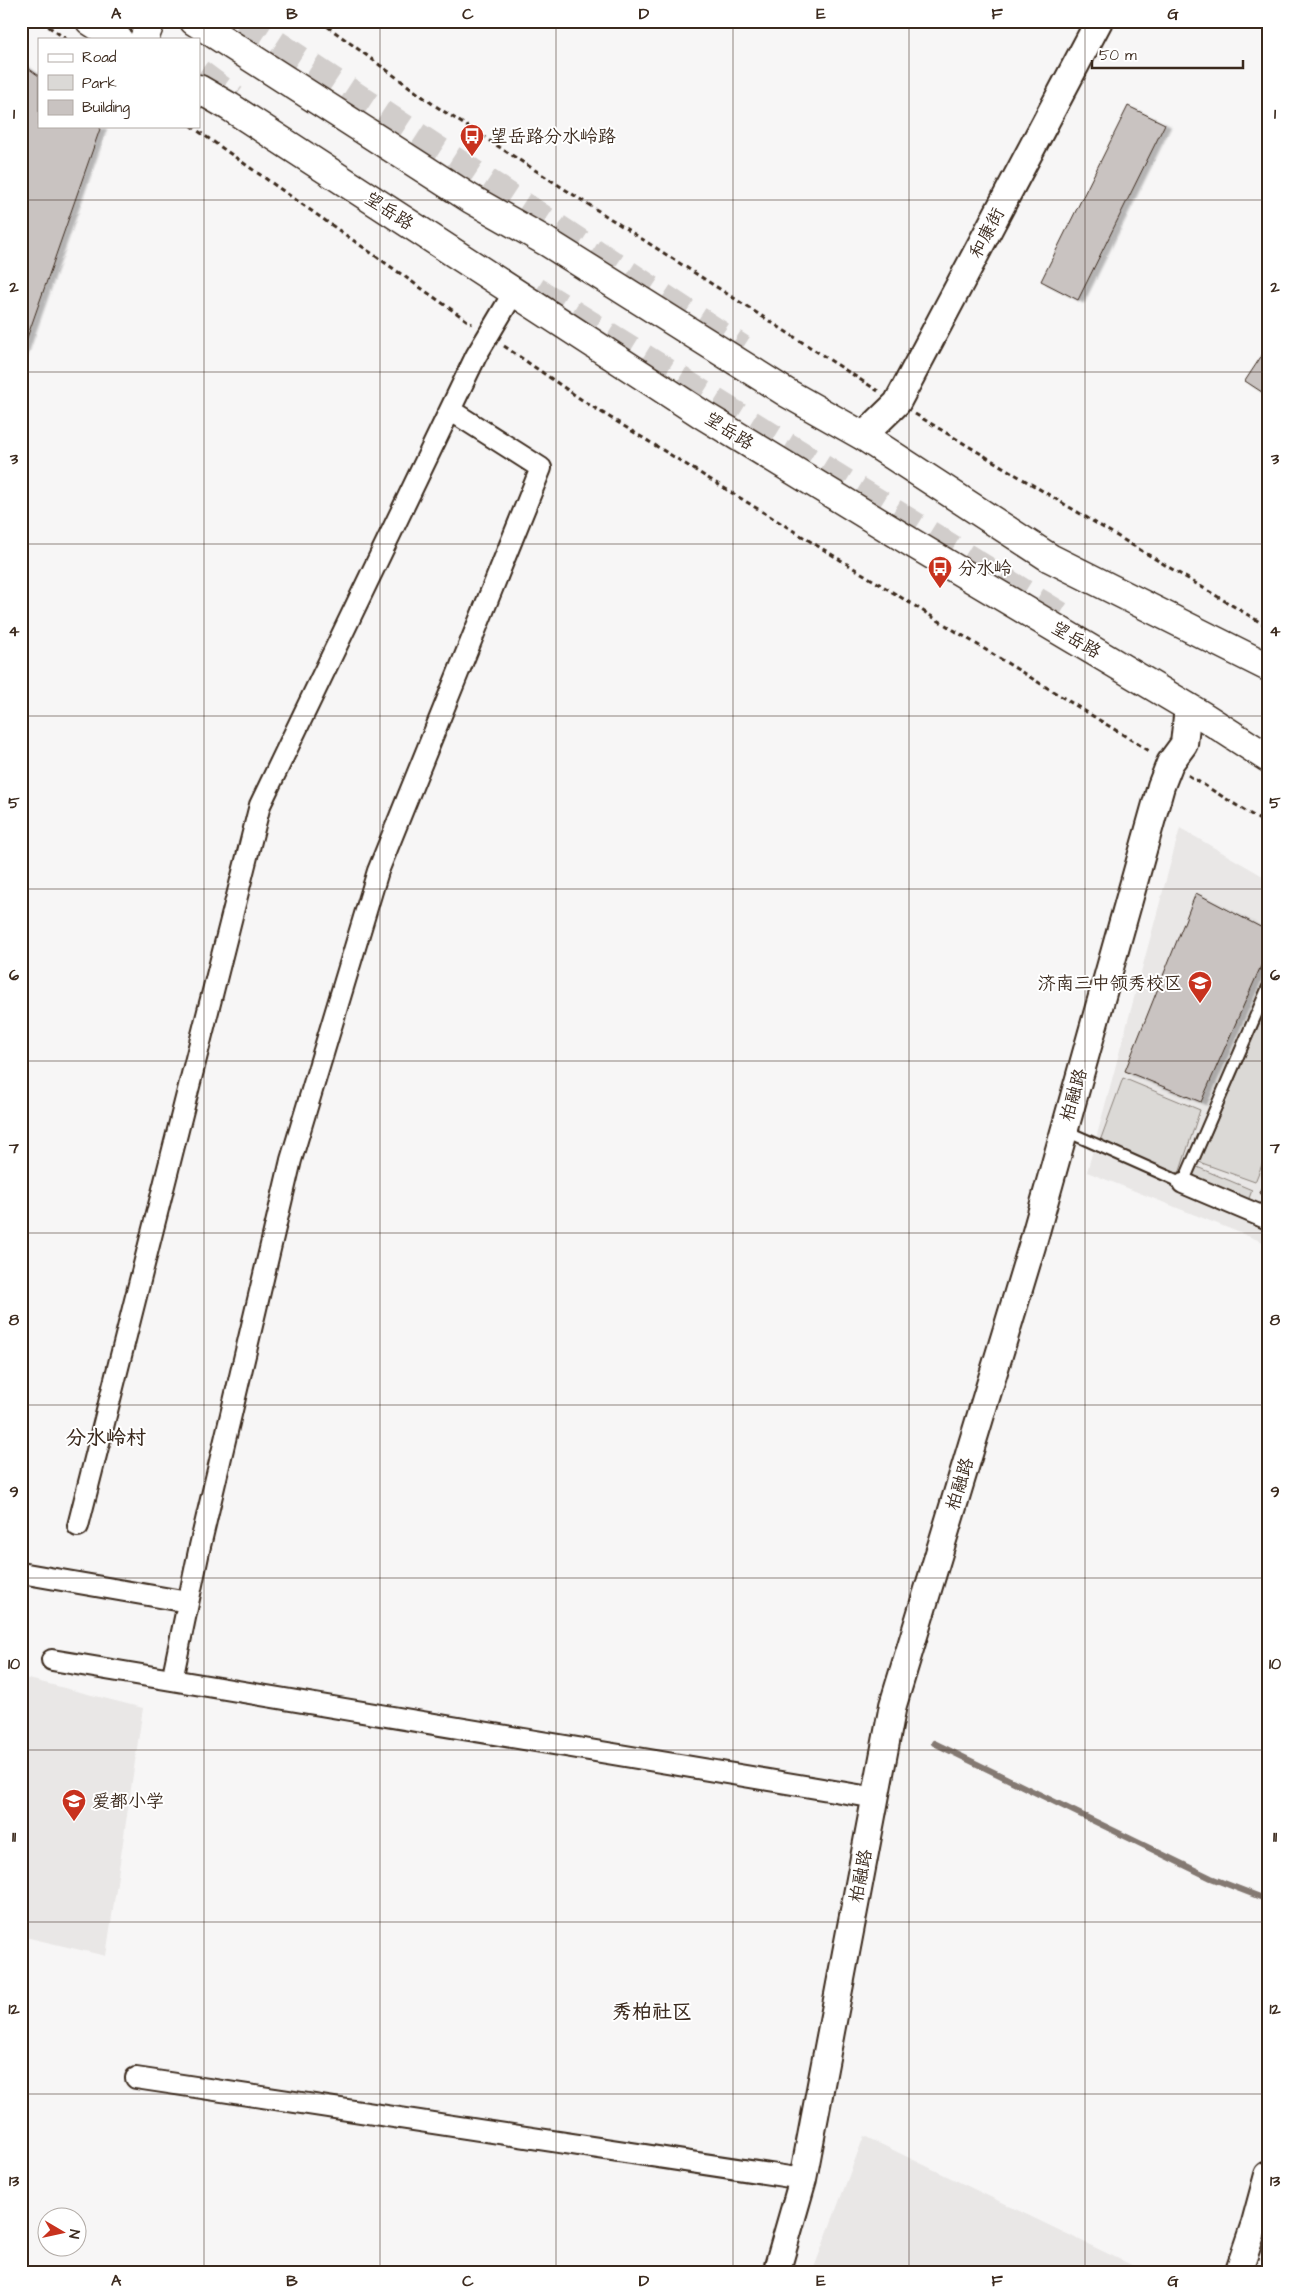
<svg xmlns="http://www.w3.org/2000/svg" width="1289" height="2294" font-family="'Architects Daughter','LXGW WenKai TC',sans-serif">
  <defs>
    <filter id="shadow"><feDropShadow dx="5.5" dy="3" stdDeviation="1" flood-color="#0004"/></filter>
  </defs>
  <rect width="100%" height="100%" fill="#f7f6f6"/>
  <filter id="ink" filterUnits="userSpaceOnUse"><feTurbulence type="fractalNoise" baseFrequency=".02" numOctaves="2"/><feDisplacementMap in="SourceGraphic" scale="10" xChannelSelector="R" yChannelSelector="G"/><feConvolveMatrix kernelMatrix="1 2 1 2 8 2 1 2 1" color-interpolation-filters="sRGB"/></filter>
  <g filter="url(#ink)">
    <path fill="#e9e7e6" d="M1180,828L1268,879V1244L1087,1172Z
      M21,1677L143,1708L106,1956L21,1936Z
      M864,2136L1148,2273H812Z"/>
    <path fill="#dbd9d6" stroke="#8b827a" d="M1268,1004V1150L1255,1182L1199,1162Z
      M1123,1078L1200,1110L1179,1174L1100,1141Z
      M1197,1167L1252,1190L1247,1204L1191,1181Z"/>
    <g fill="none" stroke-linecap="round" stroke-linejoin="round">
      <path stroke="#847972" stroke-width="6" d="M934,1743L1211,1878L1268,1900"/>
    </g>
    <path fill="#c9c3c1" stroke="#3b2a1e" filter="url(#shadow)" d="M21,63L39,76V126H101L21,355Z
      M1128,106L1165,124L1078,300L1041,281Z
      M1268,346V396L1245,381Z
      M1196,893L1268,931V950L1201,1102L1125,1071Z
      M1268,1172V1197L1259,1193Z"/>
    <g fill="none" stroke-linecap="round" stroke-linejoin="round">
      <path stroke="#d1cdcb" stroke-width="28" stroke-dasharray="28 14" stroke-linecap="butt" d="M128,21L152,39
        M241,21L742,349
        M199,73L234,99
        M536,291L1069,621"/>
      <defs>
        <path id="service" d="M1066,1131L1183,1183L1268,987"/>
        <path id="minor" d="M1183,1183L1268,1219
          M78,1526L260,805L476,356L514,292
          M21,1573L188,1602
          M52,1660L876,1798
          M172,1680L200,1546L291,1160L378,871L541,468L450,410
          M136,2078L803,2179"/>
        <path id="tertiary" d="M863,436L897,403L1099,21
          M776,2273L803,2179L893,1705L1032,1246L1161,786L1170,763L1184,744L1188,707
          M1238,2273L1255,2223L1268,2175"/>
        <path id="primary" d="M90,21L118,39
          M194,21L471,199L547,242L787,393L863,436L1050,558L1268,667
          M144,39L151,21
          M199,89L230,107L703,415L914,544L1203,716L1268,758"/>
      </defs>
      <use href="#service" stroke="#3b2a1e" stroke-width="14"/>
      <use href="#minor" stroke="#3b2a1e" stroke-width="24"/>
      <use href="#tertiary" stroke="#3b2a1e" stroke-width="30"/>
      <use href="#primary" stroke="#3b2a1e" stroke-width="31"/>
      <path stroke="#3b2a1e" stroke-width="3" stroke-dasharray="5 4" stroke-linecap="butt" d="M41,21L66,39
        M320,21L434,105L878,391
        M191,126L472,324
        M504,346L585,402L1151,752
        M915,414L1268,627
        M1188,775L1268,825"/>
      <use href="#service" stroke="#fff" stroke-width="10"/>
      <use href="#minor" stroke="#fff" stroke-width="20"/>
      <use href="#tertiary" stroke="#fff" stroke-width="26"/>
      <use href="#primary" stroke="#fff" stroke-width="28"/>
    </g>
  </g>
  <path fill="none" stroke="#3b2a1e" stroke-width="1" stroke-opacity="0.55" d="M204,21V2273M380,21V2273M556,21V2273M733,21V2273M909,21V2273M1085,21V2273M21,200H1268M21,372H1268M21,544H1268M21,716H1268M21,889H1268M21,1061H1268M21,1233H1268M21,1405H1268M21,1578H1268M21,1750H1268M21,1922H1268M21,2094H1268"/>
  <defs>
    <symbol id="bus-pin" viewBox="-11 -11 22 30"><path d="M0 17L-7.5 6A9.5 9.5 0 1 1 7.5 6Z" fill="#c8321e" stroke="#fff"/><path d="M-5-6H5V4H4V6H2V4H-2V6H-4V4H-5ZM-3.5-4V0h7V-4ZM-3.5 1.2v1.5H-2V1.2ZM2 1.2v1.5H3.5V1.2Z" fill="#fff"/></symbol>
    <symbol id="school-pin" viewBox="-11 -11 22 30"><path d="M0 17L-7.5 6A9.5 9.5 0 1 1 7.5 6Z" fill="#c8321e" stroke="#fff"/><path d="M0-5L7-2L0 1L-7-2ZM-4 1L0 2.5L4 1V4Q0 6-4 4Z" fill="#fff"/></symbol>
  </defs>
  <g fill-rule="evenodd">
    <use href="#bus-pin" x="458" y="122" width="28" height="38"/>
    <use href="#bus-pin" x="926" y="554" width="28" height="38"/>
    <use href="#school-pin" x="1186" y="969" width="28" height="38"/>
    <use href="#school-pin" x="60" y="1787" width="28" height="38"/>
  </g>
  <g text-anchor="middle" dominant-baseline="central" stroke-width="4" stroke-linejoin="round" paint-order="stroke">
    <g font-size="18" fill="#3b2a1e" stroke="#fff" text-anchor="start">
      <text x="490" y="136">望岳路分水岭路</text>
      <text x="958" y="568">分水岭</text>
      <text x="1182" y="983" text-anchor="end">济南三中领秀校区</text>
      <text x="92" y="1801">爱都小学</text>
    </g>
    <g font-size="18" fill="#3b2a1e" stroke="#fff">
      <text transform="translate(389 211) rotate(33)">望岳路</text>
      <text transform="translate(987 233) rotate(-62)">和康街</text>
      <text transform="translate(729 431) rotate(32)">望岳路</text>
      <text transform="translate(1076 640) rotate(31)">望岳路</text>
      <text transform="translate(1074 1095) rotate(-74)">柏融路</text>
      <text transform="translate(960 1484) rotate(-73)">柏融路</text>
      <text transform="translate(861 1876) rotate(-79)">柏融路</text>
    </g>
    <g font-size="20" font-weight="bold" fill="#3b2a1e" stroke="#fff">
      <text x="106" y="1438">分水岭村</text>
      <text x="652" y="2012">秀柏社区</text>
    </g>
  </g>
  <rect width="1289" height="2294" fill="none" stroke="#fff" stroke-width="55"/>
  <rect x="38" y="38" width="162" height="90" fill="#ffffff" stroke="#b1aaa5"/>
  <rect x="48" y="54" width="25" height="8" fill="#ffffff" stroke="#b1aaa5"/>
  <text x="82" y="62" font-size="15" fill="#3b2a1e">Road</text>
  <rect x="48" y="75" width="25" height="15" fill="#dbd9d6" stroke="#b1aaa5"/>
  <text x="82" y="88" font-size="15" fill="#3b2a1e">Park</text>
  <rect x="48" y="100" width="25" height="15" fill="#c9c3c1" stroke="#b1aaa5"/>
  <text x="82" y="112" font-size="15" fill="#3b2a1e">Building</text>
  <g transform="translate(62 2232) rotate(99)"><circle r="24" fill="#ffffff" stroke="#b1aaa5"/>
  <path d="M0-4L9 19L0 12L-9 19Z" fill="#c8321e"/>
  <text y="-8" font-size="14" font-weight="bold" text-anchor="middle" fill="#3b2a1e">N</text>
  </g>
  <path d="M1092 60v8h151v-8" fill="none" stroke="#3b2a1e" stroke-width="2.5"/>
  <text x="1099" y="60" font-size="15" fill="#3b2a1e" stroke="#ffffff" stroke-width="4" paint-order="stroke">50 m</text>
  <rect x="28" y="28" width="1234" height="2238" fill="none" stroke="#3b2a1e" stroke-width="2"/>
  <g font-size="16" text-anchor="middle" font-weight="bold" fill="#3b2a1e">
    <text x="116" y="19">A</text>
    <text x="292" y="19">B</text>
    <text x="468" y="19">C</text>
    <text x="644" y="19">D</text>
    <text x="821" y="19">E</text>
    <text x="997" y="19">F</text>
    <text x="1173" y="19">G</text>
    <text x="14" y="119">1</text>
    <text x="1275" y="119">1</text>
    <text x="14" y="292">2</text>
    <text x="1275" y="292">2</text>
    <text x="14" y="464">3</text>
    <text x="1275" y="464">3</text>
    <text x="14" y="636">4</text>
    <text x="1275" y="636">4</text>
    <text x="14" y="808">5</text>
    <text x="1275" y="808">5</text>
    <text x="14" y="980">6</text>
    <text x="1275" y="980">6</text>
    <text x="14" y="1153">7</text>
    <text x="1275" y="1153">7</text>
    <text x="14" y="1325">8</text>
    <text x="1275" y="1325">8</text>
    <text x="14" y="1497">9</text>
    <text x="1275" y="1497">9</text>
    <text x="14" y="1669">10</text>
    <text x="1275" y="1669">10</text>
    <text x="14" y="1842">11</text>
    <text x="1275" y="1842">11</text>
    <text x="14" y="2014">12</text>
    <text x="1275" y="2014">12</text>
    <text x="14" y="2186">13</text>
    <text x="1275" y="2186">13</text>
    <text x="116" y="2286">A</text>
    <text x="292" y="2286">B</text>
    <text x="468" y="2286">C</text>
    <text x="644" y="2286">D</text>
    <text x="821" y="2286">E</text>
    <text x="997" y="2286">F</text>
    <text x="1173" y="2286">G</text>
  </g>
</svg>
